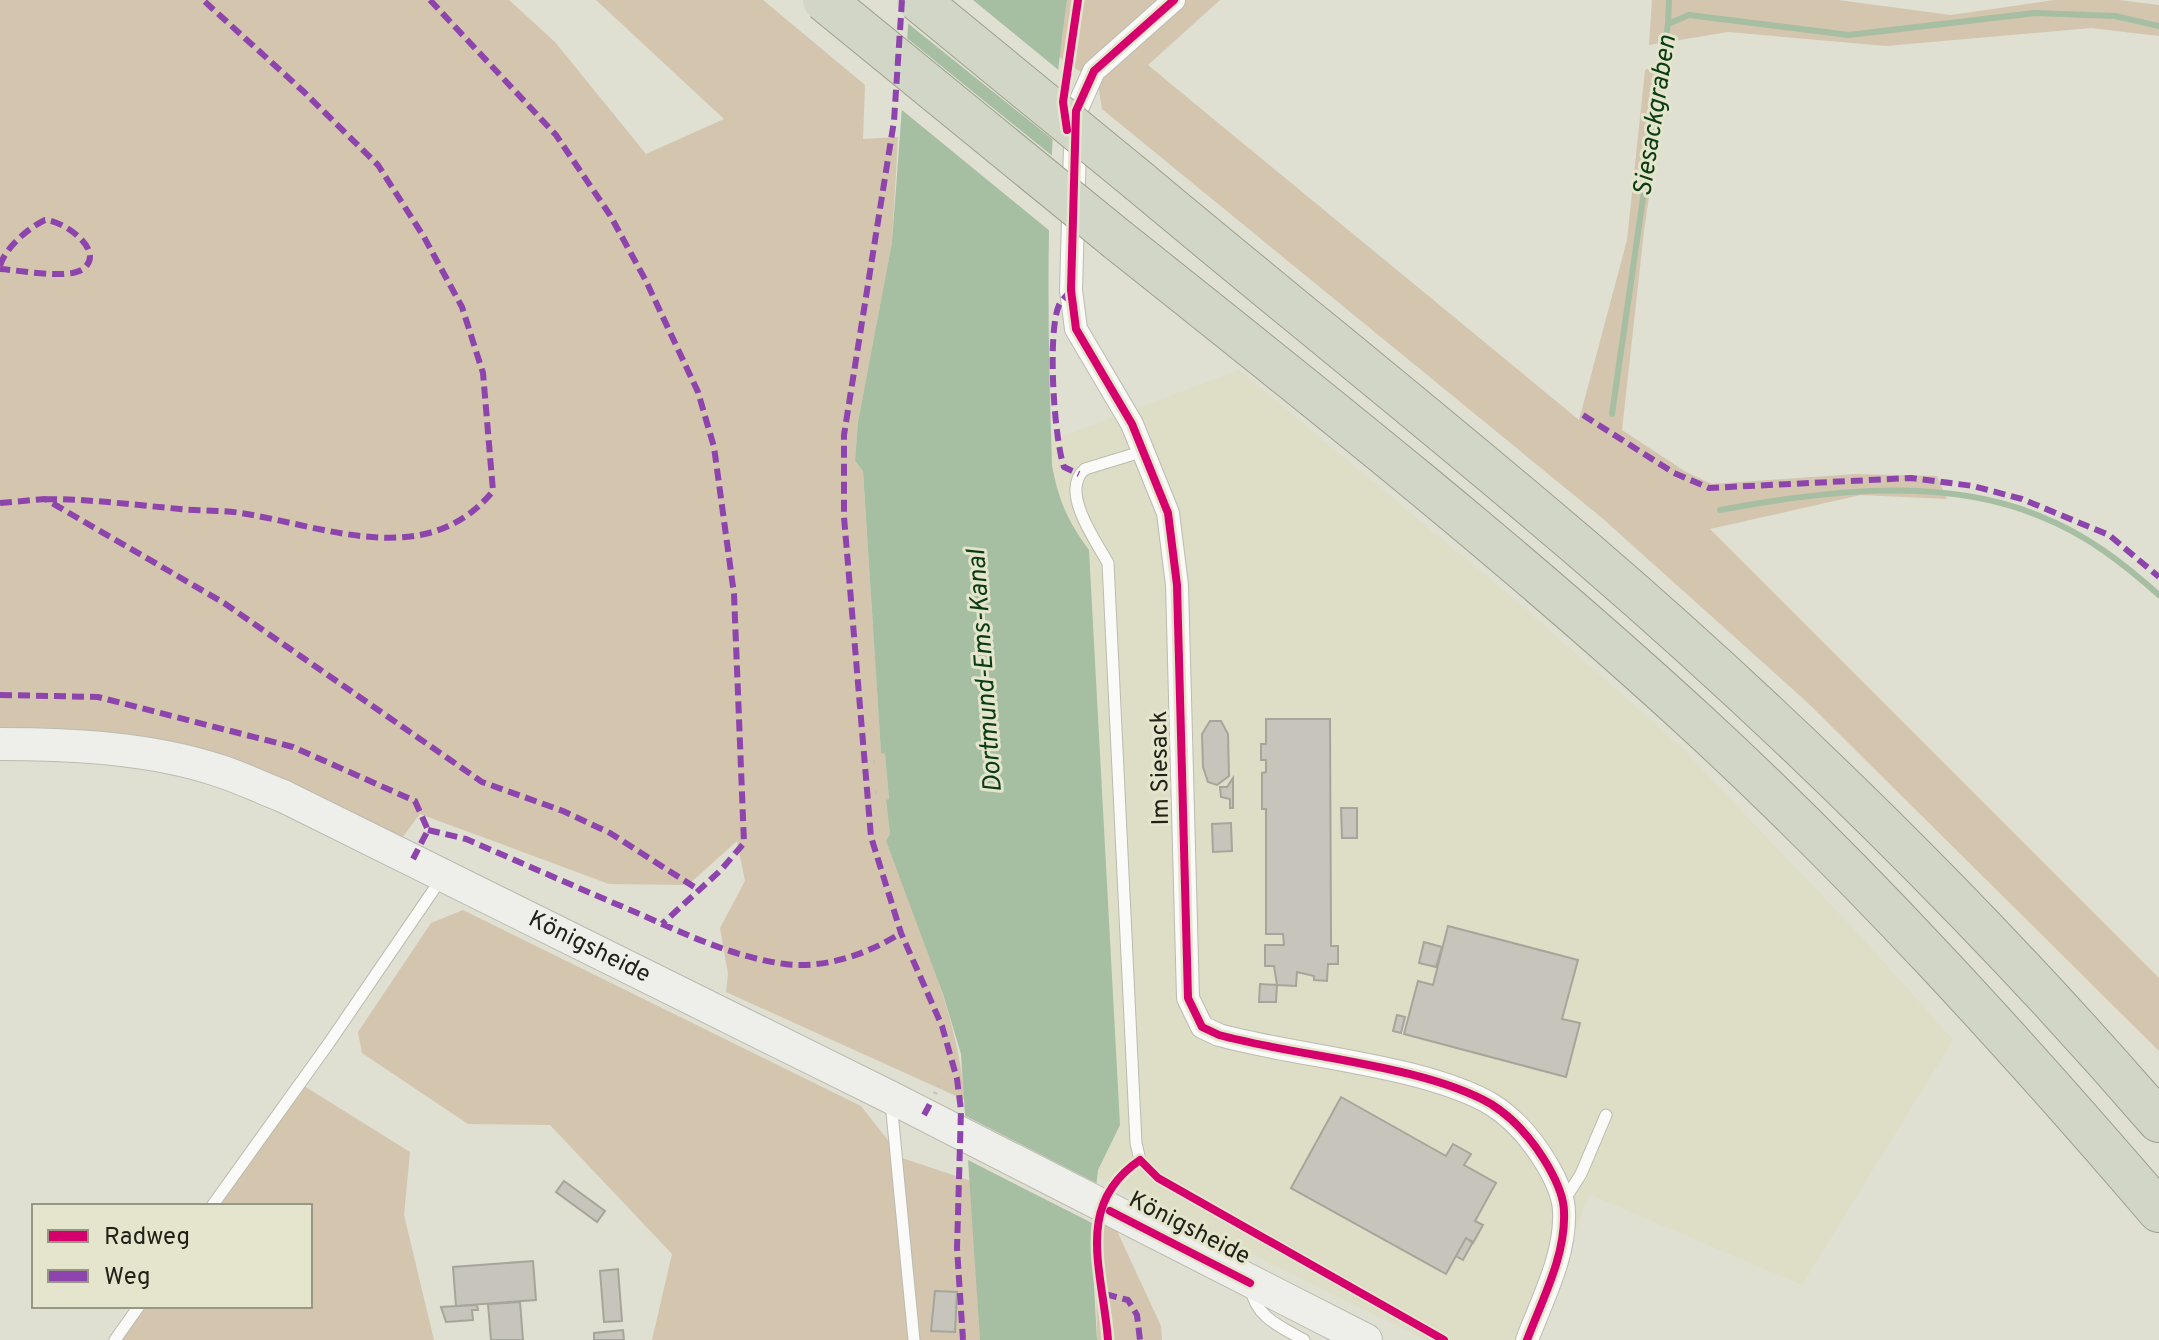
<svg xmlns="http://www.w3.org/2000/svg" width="2159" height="1340" font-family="Overpass,sans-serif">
  <rect width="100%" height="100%" fill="#dfdfd2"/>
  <path fill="#dedec7" d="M1239,370L1516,601L1679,745L1865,941L1953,1040L1802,1285L1589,1194L1534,1340H1426L1051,1154L986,465Z"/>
  <path fill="#d4c5ae" d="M0,0H509L555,42L646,154L724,119L596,0H763L865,85L863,139L898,137L892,242L858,422L855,461L863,471L881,753H885L889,800L886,801L890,834L886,841C917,925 957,1010 965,1100L726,992L728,974L720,928L745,881L737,841L688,885L609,884L420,814L399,842L290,781L151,738L0,753Z
    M1067,0H1220L1148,65L1579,420L1627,240L1645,70L1669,60L1644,231L1622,430L1686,472L1712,484L1855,474L1937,476L1947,499L1861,495L1710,529L2159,978V1051L1808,703L1602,518L1102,109L1098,84L1058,56Z
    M1652,0H1838L1951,15L2054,0H2119L2159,5V36L2091,28L1886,46L1728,32L1649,45Z
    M463,910L861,1106L902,1158L971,1181L980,1340H652L672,1254L550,1125L468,1124L362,1053L358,1032L431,923Z
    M296,1081L410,1152L404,1215L434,1340H117L141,1306H310V1206H210Z
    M1111,1218L1161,1326L1162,1340H1097L1096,1234Z"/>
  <path fill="#a6bea2" d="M910,0H1067C1044,154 1047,310 1052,465C1058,499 1068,522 1089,550L1120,1125L1098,1170L1091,1232L1097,1340H980L961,1054L943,994L886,841L890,834L886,800L889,799L885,754L881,753L863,471L855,461L858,422L892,242Z"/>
  <path fill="#dfdfd2" d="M906,0H973L1061,72L1057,143L905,21Z
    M903,35L1056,159L1051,232L897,106Z
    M962,1114L1100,1185L1096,1225L966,1159Z"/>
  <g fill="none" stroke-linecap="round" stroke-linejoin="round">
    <path stroke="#a6bea2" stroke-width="6" d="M1668,24L1669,0
      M1612,414L1668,24L1689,15L1849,35L2035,13L2115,16L2159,26
      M1720,510C1822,491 1944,475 2042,517C2087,535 2123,563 2159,595"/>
  </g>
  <path fill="#c7c5bb" stroke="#a6a59b" stroke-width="2" d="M1266,719H1330L1331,937V946H1338V964H1328L1327,981L1314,980V976L1297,972L1296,986L1277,985L1274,966H1265V945H1284L1283,934H1266V809H1262V773L1266,772V760H1261V744H1266Z
    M1210,721H1221L1228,734L1229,776L1217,785L1208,782L1203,767L1202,734Z
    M1233,778V808H1230V799L1221,797L1220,787H1227Z
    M1341,808H1357V838H1342Z
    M1231,823L1232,851L1213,852L1212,824Z
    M1448,926L1578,960L1562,1019L1580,1023L1566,1077L1404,1034L1418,981L1433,985Z
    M1424,942L1442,947L1436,967L1419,963Z
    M1260,984L1277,985L1276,1002H1259Z
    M1397,1015L1405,1017L1401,1033L1393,1031Z
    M1341,1097L1446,1156L1453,1144L1471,1154L1464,1165L1496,1183L1475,1221L1483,1225L1473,1243L1466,1238L1446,1274L1291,1188Z
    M564,1181L605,1211L597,1222L556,1192Z
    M1466,1238L1473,1242L1463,1260L1456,1256Z
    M533,1261L536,1300L456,1306L453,1267Z
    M618,1269L622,1321L604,1322L600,1271Z
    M935,1291L957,1292L955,1332L931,1331Z
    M520,1302L523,1340H491L488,1304Z
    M477,1305L478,1310H472L473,1320L446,1322L441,1307Z
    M623,1330L624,1340H594V1333Z"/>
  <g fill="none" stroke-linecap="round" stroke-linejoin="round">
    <defs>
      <path id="service" d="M1144,451L1085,469C1059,491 1096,541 1108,563L1136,1143L1140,1160L1158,1178L1444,1340
        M891,1102L914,1340
        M1563,1202L1581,1174L1606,1115
        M212,1206L329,1043L441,879
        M1251,1288C1255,1317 1281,1327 1304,1340
        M115,1340L139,1306"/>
      <path id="minor" d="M1174,0L1094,71L1076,111L1071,290L1076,329L1132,424L1168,513L1177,585L1188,998L1202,1027L1219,1035C1299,1057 1423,1065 1491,1104C1515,1119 1534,1142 1548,1166C1556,1180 1564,1196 1564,1212C1566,1255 1542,1300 1527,1340"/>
      <g id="secondary">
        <path id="s1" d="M0,744C71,744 152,748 220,771C242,778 262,788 283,796L890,1097L1366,1340"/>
      </g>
      <path id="motorway" d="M1140,182C1288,306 1439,426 1586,552C1786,724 1986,921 2159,1121
        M1118,240C1314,396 1511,552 1696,722C1861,874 2013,1041 2159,1211"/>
    </defs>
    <use href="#service" stroke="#bbbbb0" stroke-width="13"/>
    <use href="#minor" stroke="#bbbbb0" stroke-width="24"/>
    <use href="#secondary" stroke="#bbbbb0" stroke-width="34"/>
    <use href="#motorway" stroke="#9ba08c" stroke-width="44"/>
    <path stroke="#c1c1bd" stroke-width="4" stroke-dasharray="2 6" stroke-linecap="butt" d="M873,762L880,761
      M875,793L882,792
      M935,1094L942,1079"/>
    <use href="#service" stroke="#fafaf8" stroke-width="11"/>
    <use href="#minor" stroke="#fafaf8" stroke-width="22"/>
    <use href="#secondary" stroke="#eeefea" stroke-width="32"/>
    <use href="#motorway" stroke="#d1d6c7" stroke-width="42"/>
    <defs>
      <path id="motorway-bridge" d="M824,0L1118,240
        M918,0L1140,182"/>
    </defs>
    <use href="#motorway-bridge" stroke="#9ba08c" stroke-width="44" stroke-linecap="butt"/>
    <use href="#motorway-bridge" stroke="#d1d6c7" stroke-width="42"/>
    <path stroke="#8e44ad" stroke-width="6" stroke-dasharray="12 6" stroke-linecap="butt" d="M430,0L556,135L610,215L646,281L698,392L714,447L734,594L744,843L721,870L662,924
      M902,0L894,121L844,435V517L871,837L901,933L942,1026L957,1079L961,1110L957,1248L963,1340
      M0,266C5,248 28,228 45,220C63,220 107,251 83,269C68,280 19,270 0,269
      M1071,290C1067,295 1062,300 1059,305C1047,333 1054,438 1064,467L1079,474
      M1583,415L1674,473L1709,488L1911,478L1973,486L2022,499L2109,535L2159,577
      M45,499C91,499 135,505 180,509C200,511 221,510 241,513C327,527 428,571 493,491L483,373L462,307L424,237L378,165L303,91L203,0
      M0,503L45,499L224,603L482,782L563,811L610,833L699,890
      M0,695L98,697L293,747L415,801L428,830L413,859
      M428,830L466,839C522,863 578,888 635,912C683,933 732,957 785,964C825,969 868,954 901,933
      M924,1115L932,1100
      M1105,1294L1128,1300L1137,1315L1140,1340"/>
    <defs>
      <path id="cycleway" d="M1174,0L1094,71L1076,111L1071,290L1076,329L1132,424L1168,513L1177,585L1188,998L1202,1027L1219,1035C1299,1057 1423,1065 1491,1104C1515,1119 1534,1142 1548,1166C1556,1180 1564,1196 1564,1212C1566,1255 1542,1300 1527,1340
        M1067,130L1063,102L1078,0
        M1110,1211L1250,1283
        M1108,1340C1103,1272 1073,1205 1140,1160L1158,1178L1444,1340"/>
    </defs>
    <use href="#cycleway" stroke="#e4e5cc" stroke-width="13"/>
    <use href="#cycleway" stroke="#d6006c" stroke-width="8"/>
  </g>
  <g text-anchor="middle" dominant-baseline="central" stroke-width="6" stroke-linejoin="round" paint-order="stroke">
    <g font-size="24" fill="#212118" stroke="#e4e5cc">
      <text transform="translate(1161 768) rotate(-91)">Im Siesack</text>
      <text stroke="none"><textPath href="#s1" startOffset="632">Königsheide</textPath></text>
      <text transform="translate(1189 1229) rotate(27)">Königsheide</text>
    </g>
    <g font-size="26" font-style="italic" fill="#093c10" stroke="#e4e5cc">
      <text transform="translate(1656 116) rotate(-81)">Siesackgraben</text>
      <text transform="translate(986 671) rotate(-94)">Dortmund-Ems-Kanal</text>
    </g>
  </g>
  <rect x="32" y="1204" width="280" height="104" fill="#e4e5cc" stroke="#969784" stroke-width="2"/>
  <rect x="48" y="1230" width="40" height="12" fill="#d6006c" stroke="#969784" stroke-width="2"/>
  <text x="104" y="1244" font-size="24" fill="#212118">Radweg</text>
  <rect x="48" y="1270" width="40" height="12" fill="#8e44ad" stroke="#969784" stroke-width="2"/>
  <text x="104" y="1284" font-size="24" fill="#212118">Weg</text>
</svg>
